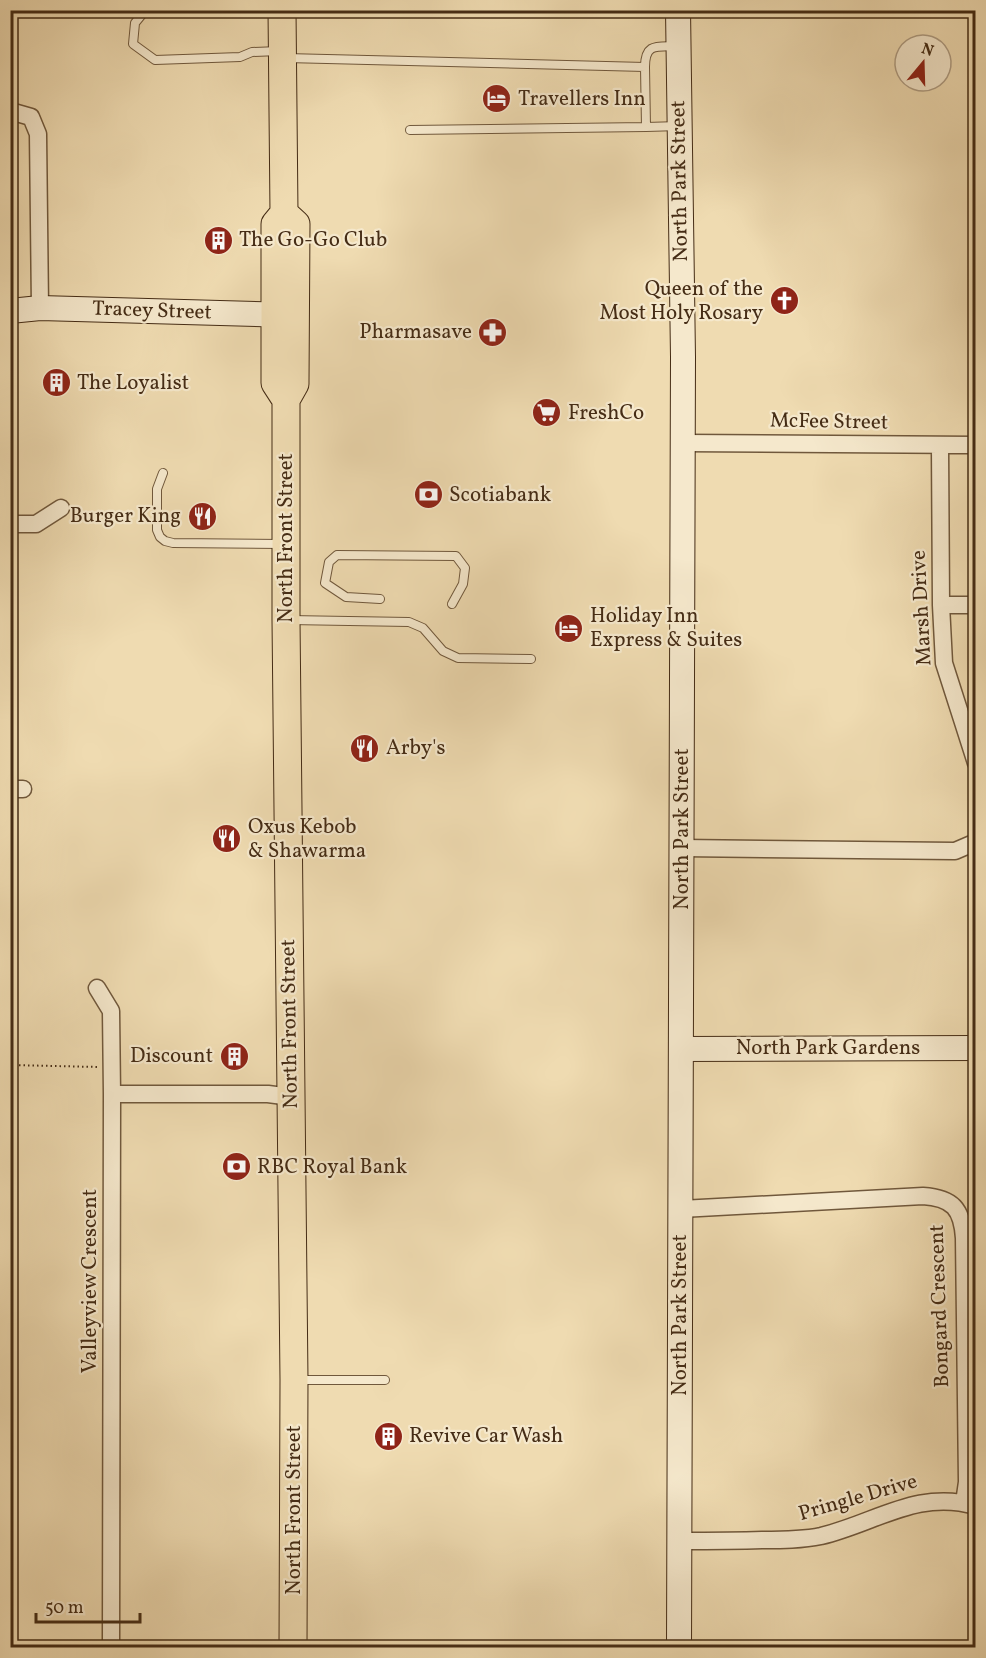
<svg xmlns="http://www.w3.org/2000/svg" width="986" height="1658" font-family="Vollkorn,serif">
  <rect width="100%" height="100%" fill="#efdbb1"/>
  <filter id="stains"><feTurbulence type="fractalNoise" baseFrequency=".00333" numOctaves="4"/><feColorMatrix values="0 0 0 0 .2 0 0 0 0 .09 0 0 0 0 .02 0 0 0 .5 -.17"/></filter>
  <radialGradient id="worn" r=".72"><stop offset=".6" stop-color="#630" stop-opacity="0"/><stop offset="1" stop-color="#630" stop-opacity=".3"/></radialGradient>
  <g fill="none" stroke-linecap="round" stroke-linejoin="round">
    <defs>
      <path id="lane" d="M144,12L135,23L133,44L155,60L240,57L252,52L279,51
        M286,58L645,67L646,127L410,130
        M645,67C645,42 658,47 677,46
        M646,127L679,126
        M163,473L157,489V530L160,537L165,541L173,543L284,544
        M380,599L346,597L325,583L329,562L337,555L456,556L465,568L463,584L452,604
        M289,620L409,622L423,628L443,651L458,658L531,659
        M297,1380H385"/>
      <path id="street" d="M10,111L31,117L38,134L40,308
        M683,443L976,445
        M940,446L941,605L944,663L976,763
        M10,524H36L61,508
        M941,605H976
        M10,789H23
        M682,848L955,851L976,842
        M97,988L111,1011L112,1094
        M681,1209L923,1196C953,1198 962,1209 964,1238L967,1482L964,1503
        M679,1541C707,1541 734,1541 762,1540C782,1540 802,1540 821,1536C876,1523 917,1489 976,1506
        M111,1648L112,1094H268L291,1097"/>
      <path id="secondary" d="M678,10L683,357L679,1648
        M10,311L40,308L293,315
        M681,1049L976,1048"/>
      <path id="primary" d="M282,10L284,213L275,224V383L286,400
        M284,213L296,224L295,384L286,400V620L294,1380L293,1648"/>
    </defs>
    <use href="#lane" stroke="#70583c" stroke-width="10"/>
    <use href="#street" stroke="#70583c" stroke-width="19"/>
    <use href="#secondary" stroke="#452c15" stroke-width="26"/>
    <use href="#primary" stroke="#452c15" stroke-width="29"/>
    <path stroke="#452c15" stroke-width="2" stroke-dasharray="1.5 3" stroke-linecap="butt" d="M10,1065L98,1067"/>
    <use href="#lane" stroke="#f5e8cc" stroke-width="8"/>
    <use href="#street" stroke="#f5e8cc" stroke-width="16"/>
    <use href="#secondary" stroke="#f5e8cc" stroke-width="24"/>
    <use href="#primary" stroke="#efdbb1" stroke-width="27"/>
  </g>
  <defs>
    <symbol id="hotel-disc" viewBox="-11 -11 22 22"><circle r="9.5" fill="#8f2418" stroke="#f5e8cc"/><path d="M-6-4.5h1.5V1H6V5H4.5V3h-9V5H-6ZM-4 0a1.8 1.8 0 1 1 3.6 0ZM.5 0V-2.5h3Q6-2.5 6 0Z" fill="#fff"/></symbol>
    <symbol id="building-disc" viewBox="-11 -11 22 22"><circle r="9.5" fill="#8f2418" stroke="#f5e8cc"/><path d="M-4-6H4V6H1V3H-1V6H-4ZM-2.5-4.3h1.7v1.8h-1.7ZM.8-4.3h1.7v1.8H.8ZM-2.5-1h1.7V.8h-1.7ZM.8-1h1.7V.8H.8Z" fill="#fff"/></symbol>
    <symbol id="church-disc" viewBox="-11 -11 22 22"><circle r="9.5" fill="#8f2418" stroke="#f5e8cc"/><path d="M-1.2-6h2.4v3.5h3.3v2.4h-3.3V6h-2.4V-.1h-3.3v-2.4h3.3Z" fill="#fff"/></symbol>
    <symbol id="pharmacy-disc" viewBox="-11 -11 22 22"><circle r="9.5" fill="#8f2418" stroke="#f5e8cc"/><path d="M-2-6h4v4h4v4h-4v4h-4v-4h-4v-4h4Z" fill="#fff"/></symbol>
    <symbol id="supermarket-disc" viewBox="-11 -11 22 22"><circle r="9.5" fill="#8f2418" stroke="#f5e8cc"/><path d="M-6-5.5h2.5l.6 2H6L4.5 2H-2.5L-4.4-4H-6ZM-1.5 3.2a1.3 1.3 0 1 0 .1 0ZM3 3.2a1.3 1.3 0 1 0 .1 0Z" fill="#fff"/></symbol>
    <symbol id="bank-disc" viewBox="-11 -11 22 22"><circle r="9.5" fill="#8f2418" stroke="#f5e8cc"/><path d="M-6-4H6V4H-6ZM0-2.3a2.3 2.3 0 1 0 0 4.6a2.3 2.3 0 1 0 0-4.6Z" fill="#fff"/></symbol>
    <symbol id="restaurant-disc" viewBox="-11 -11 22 22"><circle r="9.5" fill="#8f2418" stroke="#f5e8cc"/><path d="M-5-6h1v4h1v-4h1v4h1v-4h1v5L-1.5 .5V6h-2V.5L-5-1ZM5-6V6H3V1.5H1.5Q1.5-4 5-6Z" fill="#fff"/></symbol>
  </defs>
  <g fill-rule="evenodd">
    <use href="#hotel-disc" x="480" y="82" width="33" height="33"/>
    <use href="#building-disc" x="202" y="224" width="33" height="33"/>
    <use href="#church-disc" x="768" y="284" width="33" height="33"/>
    <use href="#pharmacy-disc" x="476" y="316" width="33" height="33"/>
    <use href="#building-disc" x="40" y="366" width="33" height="33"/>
    <use href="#supermarket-disc" x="530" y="396" width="33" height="33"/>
    <use href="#bank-disc" x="412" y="478" width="33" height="33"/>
    <use href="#restaurant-disc" x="186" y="500" width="33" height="33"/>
    <use href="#hotel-disc" x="552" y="612" width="33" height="33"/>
    <use href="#restaurant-disc" x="348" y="732" width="33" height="33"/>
    <use href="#restaurant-disc" x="210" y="822" width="33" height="33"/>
    <use href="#building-disc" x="218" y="1040" width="33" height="33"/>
    <use href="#bank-disc" x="220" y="1150" width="33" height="33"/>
    <use href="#building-disc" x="372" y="1420" width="33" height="33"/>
  </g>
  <g text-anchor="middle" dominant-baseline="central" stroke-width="4.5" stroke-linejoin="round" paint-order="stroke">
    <g font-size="21" fill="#452c15" stroke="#f5e8cc" text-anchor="start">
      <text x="518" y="99">Travellers Inn</text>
      <text x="239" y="240">The Go-Go Club</text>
      <text x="763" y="289" text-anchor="end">Queen of the<tspan x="763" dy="24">Most Holy Rosary</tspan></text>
      <text x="472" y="332" text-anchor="end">Pharmasave</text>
      <text x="77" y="383">The Loyalist</text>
      <text x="568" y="413">FreshCo</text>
      <text x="449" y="495">Scotiabank</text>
      <text x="181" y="516" text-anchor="end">Burger King</text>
      <text x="590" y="616">Holiday Inn<tspan x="590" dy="24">Express &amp; Suites</tspan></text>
      <text x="386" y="748">Arby's</text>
      <text x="248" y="827">Oxus Kebob<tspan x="248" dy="24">&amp; Shawarma</tspan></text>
      <text x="213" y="1056" text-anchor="end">Discount</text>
      <text x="257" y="1167">RBC Royal Bank</text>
      <text x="409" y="1436">Revive Car Wash</text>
    </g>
    <g font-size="21" fill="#452c15" stroke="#f5e8cc">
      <text transform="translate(680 181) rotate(-91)">North Park Street</text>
      <text transform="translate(152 311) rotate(2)">Tracey Street</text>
      <text transform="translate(829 422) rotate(1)">McFee Street</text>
      <text transform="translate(286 538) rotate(-90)">North Front Street</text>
      <text transform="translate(922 608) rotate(-93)">Marsh Drive</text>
      <text transform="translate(682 829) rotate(-90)">North Park Street</text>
      <text transform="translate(290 1024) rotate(-91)">North Front Street</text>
      <text x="828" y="1048">North Park Gardens</text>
      <text transform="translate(90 1281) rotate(-90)">Valleyview Crescent</text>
      <text transform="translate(940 1306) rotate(-92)">Bongard Crescent</text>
      <text transform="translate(680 1315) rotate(-90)">North Park Street</text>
      <text transform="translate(858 1498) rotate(-16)">Pringle Drive</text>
      <text transform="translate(294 1510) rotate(-90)">North Front Street</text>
    </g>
  </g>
  <rect width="986" height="1658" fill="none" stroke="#efdbb1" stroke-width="36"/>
  <rect x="12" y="12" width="962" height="1634" fill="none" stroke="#452c15" stroke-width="3"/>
  <rect x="18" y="18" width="950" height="1622" fill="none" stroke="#452c15" stroke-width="1.5"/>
  <g transform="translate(923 63) rotate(19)"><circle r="28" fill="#f5e8cc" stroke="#af9d83" stroke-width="1.5"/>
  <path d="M0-4.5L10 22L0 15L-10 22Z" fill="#8f2418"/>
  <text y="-9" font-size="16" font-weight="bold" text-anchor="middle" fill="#452c15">N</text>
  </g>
  <path d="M36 1613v9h104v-9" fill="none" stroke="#452c15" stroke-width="3"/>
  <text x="45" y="1613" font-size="18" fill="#452c15" stroke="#f5e8cc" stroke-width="4.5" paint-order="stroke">50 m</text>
  <rect width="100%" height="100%" filter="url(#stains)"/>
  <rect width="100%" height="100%" fill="url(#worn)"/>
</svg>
